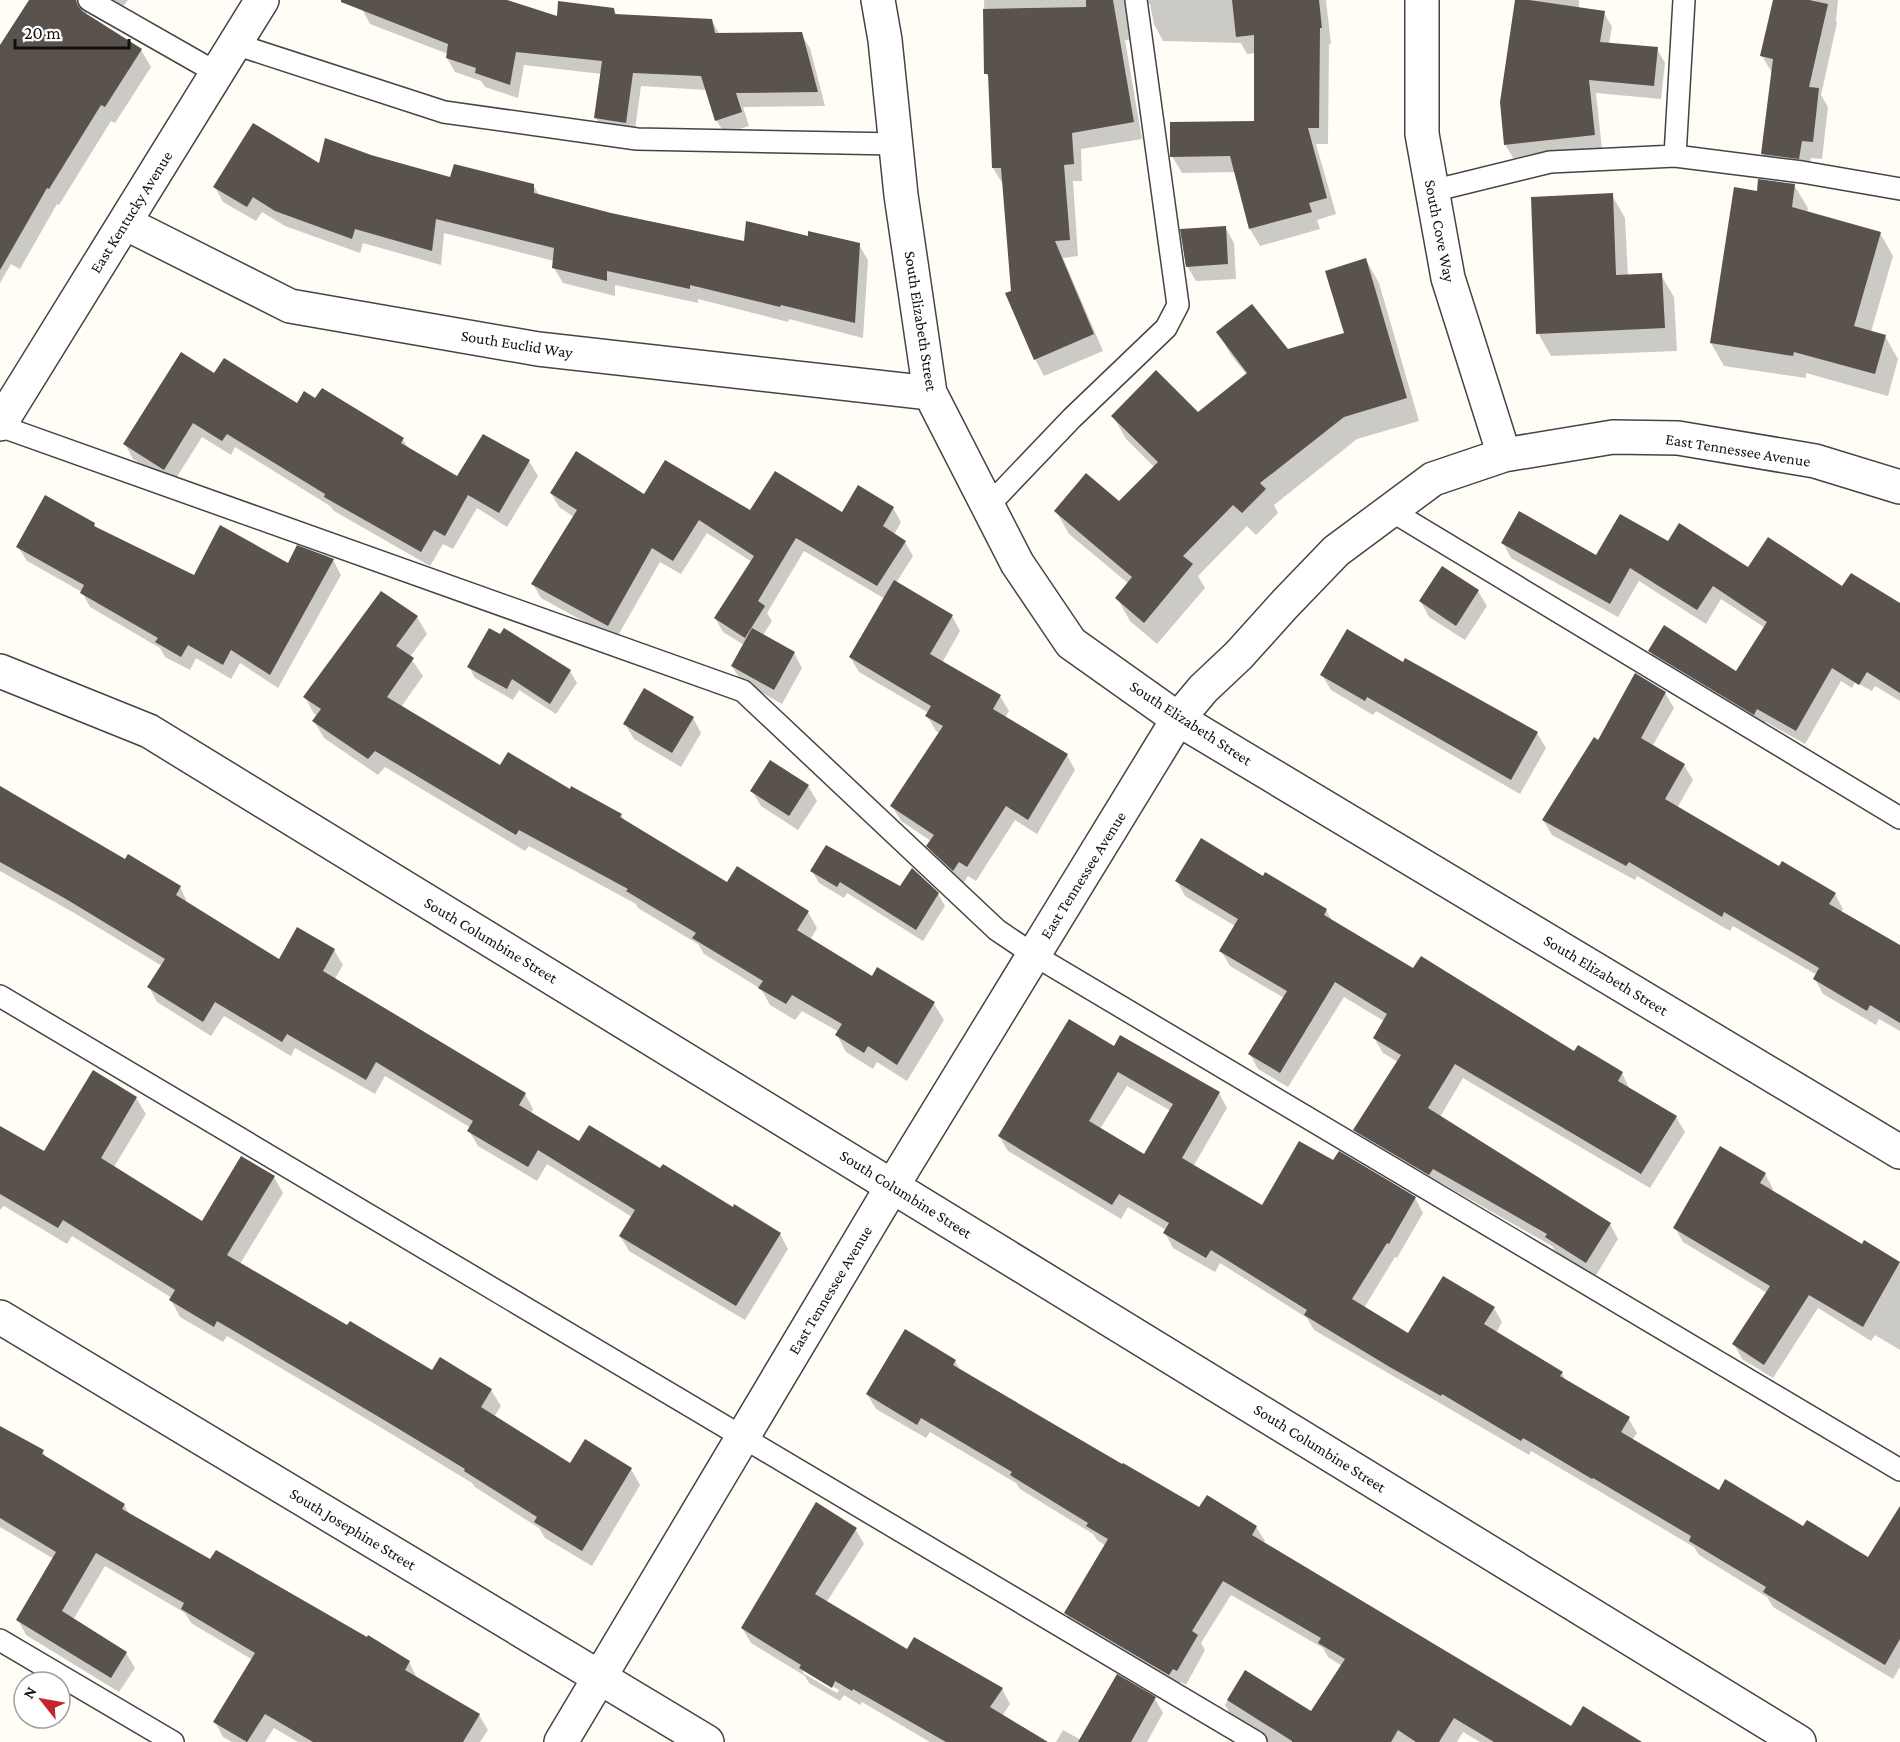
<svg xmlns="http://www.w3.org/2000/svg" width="1900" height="1742" font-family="'Crimson Pro',serif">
  <rect width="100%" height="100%" fill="#fffdf5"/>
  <path fill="#0003" fill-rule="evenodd" d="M30,0H128L118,13L87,11L86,15L141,50L151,67L115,123L111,121L59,205L57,204L20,269L11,264L0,283V47Z
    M365,0H503L558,18L613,9L617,15L712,21L720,35L801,34L810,48L825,106L743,107L749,126L725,134L716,120L707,90L641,86L634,137L604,132L596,118L602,74L524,65L518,98L485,87L481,81L455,72L447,58L448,54L370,24L362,9Z
    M984,0H1326L1331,44H1329L1328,144H1316L1336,214L1317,220L1320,229L1260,246L1250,229L1235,172L1182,173L1172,156L1255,122L1256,53L1247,54L1241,43L1163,41L1154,24L1150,4H1145L1135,41L1125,40L1142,139L1081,149L1082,181H1073L1078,256L1063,258L1103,351L1044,376L1035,359L1012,292L1004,186L993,168L990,80L986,73Z
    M1516,0H1579V9L1604,13L1612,27L1609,44L1657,49L1665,63L1661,99L1596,93L1602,149L1513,158L1505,144Z
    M1774,0H1838L1836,20L1837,23L1821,95L1828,107L1822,159L1811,158L1808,176L1773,171L1763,154L1773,74L1762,56Z
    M371,156L451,179L533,185L540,196L610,215L746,242L809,238L859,245L868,260L863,338L789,319L788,322L698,299V303L615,285V296L563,283L554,268V261L444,233L441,265L363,243L360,253L285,226L262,212L256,221L223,202L215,187Z
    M1794,185L1808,208L1807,213L1880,233L1893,256L1871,332L1885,336L1898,359L1888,396L1806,373V378L1724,366L1711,343L1758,192Z
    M1612,195L1625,218L1628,276L1661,275L1674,297L1677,351L1551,356L1538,333Z
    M1225,227L1234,243L1236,279L1196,281L1187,266Z
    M1366,260L1379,283L1419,421L1357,439L1274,505L1278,513L1256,535L1247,526L1198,576L1205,588L1157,644L1130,621L1117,598L1129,584L1069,534L1056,511L1119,503L1154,467L1126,439L1113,416L1198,414L1247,375L1231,355L1218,332L1288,351L1346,334Z
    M215,375L297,405L316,400L323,390L403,440L409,449L457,478L529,461L538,476L507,527L477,508L453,549L443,544L430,566L334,511L330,506L235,447L231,455L202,437L173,483L133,459L125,444Z
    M551,493L645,497L751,512L842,514L893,508L901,522L894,535L905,542L913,556L896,583L952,616L960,631L942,663L1000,696L1009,711L1005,718L1067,755L1075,770L1037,834L1015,820L976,881L968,876L962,885L937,861L928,846L931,841L901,821L892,806L940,734L936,731L927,716L929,713L859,672L850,657L885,599L804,551L767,613L772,621L763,635L794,653L802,668L782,704L741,681L732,666L744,645L723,632L715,618L752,562L707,533L681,574L660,562L616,639L541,598L533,584L574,517L559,507Z
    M94,524L97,529L194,577L333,560L341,575L278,688L240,663L231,679L196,658L190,670L165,657L160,648L90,607L82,592L27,561L18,547Z
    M1503,543L1597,557L1669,543L1749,569L1843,588L1900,605V701L1875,686L1872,691L1855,682L1852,688L1841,681L1805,744L1766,722L1762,728L1658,665L1650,651L1736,673L1765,628L1721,599L1706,624L1639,581L1618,617L1511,558Z
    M1478,591L1487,606L1465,640L1429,617L1421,602Z
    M417,617L427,634L410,657L423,676L401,707L501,768L571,791L621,815L625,822L728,884L808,912L817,928L810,940L872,978L877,969L934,1004L944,1020L907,1081L877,1062L873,1069L846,1052L837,1035L839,1032L802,1011L795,1020L770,1005L761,989L704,954L698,944L638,908L636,904L529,846L525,851L385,767L378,775L324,738L314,721L318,716L314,714L305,697Z
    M1403,664L1537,733L1546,748L1520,794L1376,711L1373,715L1331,690L1322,675Z
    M469,667L570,671L577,683L556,714L519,690L513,700L475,678Z
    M1665,693L1674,708L1653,745L1684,765L1693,780L1677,808L1779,868L1835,894L1843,909L1841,912L1900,947V1031L1879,1019L1876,1025L1823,994L1815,979L1817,975L1733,926L1730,931L1637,876L1635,880L1552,835L1543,820L1598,742Z
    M693,718L701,733L681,767L634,739L625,724Z
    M0,786L125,861L180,887L188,904L280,961L334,950L343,965L334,980L525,1094L533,1109L531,1114L579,1143L661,1170L780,1234L788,1249L745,1320L629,1251L620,1236L632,1217L547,1164L537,1181L478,1146L469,1131L471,1128L385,1076L375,1094L295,1048L291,1056L224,1016L211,1036L157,1002L149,987L162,966L76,914L0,871Z
    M808,786L817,801L798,830L761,806L752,791Z
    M812,871L938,894L945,906L923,941L847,893L844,898L819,883Z
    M1264,878L1326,910L1333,922L1414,970L1575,1053L1622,1073L1630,1090L1676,1117L1685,1132L1650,1188L1463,1078L1440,1117L1610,1224L1618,1239L1595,1277L1556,1252L1552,1246L1441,1183L1438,1189L1363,1145L1355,1130L1398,1062L1383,1053L1374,1038L1384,1021L1344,997L1288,1087L1258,1069L1250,1054L1284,998L1230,966L1221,951L1235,926L1185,896L1177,881Z
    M1114,1048L1219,1093L1227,1108L1193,1167L1263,1207L1334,1162L1415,1198L1423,1213L1397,1258L1395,1257L1364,1308L1409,1335L1494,1308L1502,1322L1496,1333L1562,1373L1566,1381L1628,1418L1637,1433L1632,1440L1720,1492L1869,1559L1900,1509V1667L1893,1679L1773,1607L1767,1597L1699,1555L1694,1547L1531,1451L1529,1455L1314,1330L1307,1318L1220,1263L1215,1272L1173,1248L1165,1233L1166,1230L1128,1207L1121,1219L1008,1151L999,1136ZM1127,1086L1171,1111L1145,1156L1100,1129Z
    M136,1098L146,1114L114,1167L203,1223L274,1177L283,1193L240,1264L348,1327L432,1372L491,1390L501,1406L494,1417L571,1465L631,1469L640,1485L592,1566L545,1538L539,1528L475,1487L472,1483L395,1436L227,1336L223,1342L180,1317L171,1300L172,1298L72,1236L67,1244L4,1206L0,1210V1128L44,1153Z
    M1765,1174L1773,1189L1772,1191L1862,1246L1864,1242L1900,1264V1350L1875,1335L1871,1341L1818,1308L1773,1378L1742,1359L1734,1344L1767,1293L1683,1242L1675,1228Z
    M955,1361L961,1371L1200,1509L1256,1527L1265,1541L1263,1543L1572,1728L1628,1742H1480L1463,1732L1457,1742H1267L1234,1720L1225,1705L1246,1672L1312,1713L1342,1666L1328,1657L1323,1648L1231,1595L1201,1643L1205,1650L1186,1685L1181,1682L1177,1689L1074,1628L1066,1613L1106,1546L1097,1540L1093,1534L1020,1489L1016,1483L930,1432L926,1438L876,1409L867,1394Z
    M0,1427L43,1452L47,1459L124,1505L130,1515L211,1561L409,1662L417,1678L479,1715L488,1730L480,1742H298L274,1728L265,1742H232L223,1737L215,1722L253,1660L191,1623L185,1613L105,1566L73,1620L126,1653L135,1668L119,1692L26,1635L18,1620L54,1559L0,1527Z
    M856,1530L864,1544L826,1603L907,1651L1002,1689L1010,1704L1002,1716L1045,1742H930L862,1702L860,1705L844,1695L840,1701L809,1683L805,1676L751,1643L742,1628ZM803,1669L839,1690L837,1693L803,1673Z
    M1155,1699L1163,1713L1147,1742H1056L1063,1730L1081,1740Z"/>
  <path fill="#5a524d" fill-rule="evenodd" d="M29,0H76L78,6L82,11L142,49L105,107L101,105L49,189L47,188L0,270V45Z
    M341,0H507L557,16L558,1L614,8L615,14L712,19L715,33L802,32L818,92L736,93L742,112L715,121L701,76L633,73L626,123L594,118L602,61L516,52L510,85L475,73L476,68L446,58L448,44L341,2Z
    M1086,0H1113L1134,122L1072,133L1074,164L1064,165L1070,240L1055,241L1094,334L1034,360L1005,293L1011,291L1001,168H992L988,74H984L983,9L1086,7Z
    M1232,0H1319L1322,28H1320L1319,128H1308L1327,198L1309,203L1312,212L1249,229L1230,156L1170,157V122L1254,121V35L1236,37Z
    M1515,0H1529L1605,11L1600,42L1658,47L1654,86L1589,80L1595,135L1504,145L1500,102Z
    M1773,0H1809L1828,4L1809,87L1819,88L1813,142L1802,141L1799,159L1761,154L1773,59L1760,56Z
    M253,123L319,163L325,138L371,155L450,177L454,164L534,184V193L611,213L744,241L746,221L808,236V231L860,243L855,323L781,305L780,307L690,285V289L607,271V281L552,268L554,248L436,219L432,251L355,229L352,239L275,211L253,197L247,207L213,187Z
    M1758,179L1795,184L1792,207L1881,232L1854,326L1886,335L1875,374L1794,352L1793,356L1710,343L1734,187L1757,191Z
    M1613,193L1616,275L1662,273L1665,328L1536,334L1531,197Z
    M1226,226L1228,264L1186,267L1180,229Z
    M1366,258L1407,398L1344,417L1260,483L1266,489L1242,513L1233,505L1183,556L1193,564L1144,623L1115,598L1132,577L1054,511L1086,473L1119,501L1158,462L1111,416L1156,370L1198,412L1247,373L1216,332L1252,304L1288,349L1344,333L1325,271Z
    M181,352L214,373L224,358L297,403L304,391L315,398L322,388L404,438L401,443L457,476L483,434L530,460L499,513L468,495L445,536L434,530L421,552L324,497L325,494L227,434L222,441L193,423L164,470L123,444Z
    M576,451L644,494L665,460L750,510L775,471L842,512L858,485L894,507L883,526L906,541L877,586L796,538L758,601L765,606L745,638L714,618L754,556L699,520L673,561L652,548L608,626L531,584L577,510L550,493Z
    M45,495L95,523L94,526L194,575L220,525L288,563L297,545L334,559L270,675L231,650L223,665L188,645L181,657L155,642L158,638L80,593L84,585L16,547Z
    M1519,511L1596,555L1620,514L1668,541L1679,523L1748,567L1768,537L1842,586L1851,573L1900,603V693L1867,672L1859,685L1832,668L1796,731L1757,709L1754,715L1648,651L1664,625L1736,671L1767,622L1713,586L1697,610L1630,568L1610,604L1501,543Z
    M1442,566L1479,590L1456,626L1419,601Z
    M894,580L953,615L930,654L1001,695L993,709L1068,754L1028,820L1006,806L967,867L959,862L953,871L926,846L934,835L890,806L943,726L925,716L931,706L849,657Z
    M381,591L418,616L396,646L414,658L387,697L500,765L508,752L570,789L571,786L622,814L620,817L727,882L737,866L809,911L797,930L872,976L877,967L935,1002L897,1065L868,1046L864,1053L835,1035L842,1024L792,995L786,1004L758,988L763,981L692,938L696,933L626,891L628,889L519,830L516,835L375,751L368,759L312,721L321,709L303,697Z
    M489,628L500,634L504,628L571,670L550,704L512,679L507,689L467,667Z
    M752,628L795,652L774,690L731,666Z
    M1347,629L1403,662L1405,658L1538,732L1511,780L1367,697L1365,701L1320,675Z
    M1635,673L1666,692L1641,738L1685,764L1665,799L1779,866L1782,861L1836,893L1829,904L1900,945V1023L1870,1005L1867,1011L1813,979L1819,968L1724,912L1722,917L1629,862L1626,866L1542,820L1594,737L1598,740Z
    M644,688L694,717L672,753L623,724Z
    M770,760L809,785L789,816L750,791Z
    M0,786L125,859L128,854L181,886L176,895L279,959L297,927L335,949L323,971L526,1093L519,1105L579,1141L589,1125L660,1168L663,1164L733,1207L734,1204L781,1233L736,1306L619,1236L635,1210L538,1150L528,1167L467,1131L473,1121L376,1062L366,1080L287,1034L282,1042L215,1002L203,1022L147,987L165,959L66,899L0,862Z
    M1201,838L1263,876L1265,872L1327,909L1324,915L1413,968L1421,956L1574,1051L1578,1045L1623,1072L1618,1081L1677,1116L1641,1174L1455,1064L1428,1108L1611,1223L1586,1263L1545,1237L1547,1234L1433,1169L1429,1175L1353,1130L1401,1055L1373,1038L1387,1014L1335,982L1280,1073L1248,1054L1287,991L1219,951L1238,919L1175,881Z
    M826,845L900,886L912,868L939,893L916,930L840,882L837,887L810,871Z
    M1069,1019L1114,1046L1120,1035L1220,1092L1182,1158L1262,1205L1299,1141L1333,1160L1339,1151L1416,1197L1389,1244L1387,1243L1352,1299L1408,1333L1443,1276L1495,1307L1484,1324L1563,1372L1560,1376L1630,1417L1621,1432L1719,1490L1725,1479L1803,1526L1807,1520L1868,1557L1900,1506V1639L1885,1665L1763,1592L1766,1587L1689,1541L1691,1536L1593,1478L1592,1479L1523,1438L1521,1441L1442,1394L1441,1396L1388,1366L1304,1315L1307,1310L1211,1250L1206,1258L1163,1233L1169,1223L1119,1194L1112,1205L998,1136ZM1118,1072L1173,1104L1144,1154L1089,1121Z
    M93,1070L137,1097L101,1158L202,1221L241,1156L275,1176L227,1255L347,1325L350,1321L432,1370L440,1357L492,1389L481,1407L570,1463L585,1439L632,1468L582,1551L534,1522L537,1517L464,1471L465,1469L384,1420L217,1321L214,1327L169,1300L175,1290L63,1220L58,1228L0,1194V1126L44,1151Z
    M1720,1146L1766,1173L1760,1183L1862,1244L1864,1240L1900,1262L1863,1327L1809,1295L1764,1365L1732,1344L1770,1286L1673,1228Z
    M905,1329L956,1360L953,1365L1122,1464L1123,1463L1199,1507L1207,1495L1257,1526L1252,1535L1571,1726L1583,1706L1642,1742H1494L1454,1718L1439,1742H1416L1398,1730L1391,1742H1292V1741L1227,1700L1245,1670L1311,1711L1345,1659L1318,1643L1321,1638L1223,1581L1192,1631L1198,1635L1177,1671L1173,1669L1169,1675L1064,1613L1108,1539L1086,1526L1088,1523L1010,1475L1012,1472L921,1418L917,1425L866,1394Z
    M0,1426L44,1450L42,1454L125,1504L122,1509L210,1559L216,1550L367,1637L368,1635L410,1661L405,1670L480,1714L463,1742H313L265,1714L247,1742L213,1722L255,1653L181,1609L184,1603L96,1553L62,1611L127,1652L111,1678L16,1620L56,1552L0,1518Z
    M816,1502L857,1528L815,1594L907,1649L914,1637L1003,1688L990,1707L1048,1742H946L853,1689L852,1691L835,1681L832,1688L799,1668L801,1665L741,1628Z
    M1117,1674L1156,1697L1131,1742H1078Z"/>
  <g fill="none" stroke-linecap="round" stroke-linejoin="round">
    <defs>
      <path id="service" d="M89,0L217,73
        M235,44L444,112L637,139L896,144
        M1675,156L1802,172L1900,189
        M1432,191L1550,162L1675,156L1684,0
        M0,426L743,691L997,930L1034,955L1900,1470
        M988,506L1072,418L1166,328L1178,305L1136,0
        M1390,510L1900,818
        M0,996L1256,1742
        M0,1640L173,1742"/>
      <path id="minor" d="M878,0L885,40L901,195L930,393L1017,563L1071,643L1178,719L1900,1152
        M1422,0V134L1448,278L1504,455
        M125,223L290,306L538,349L930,393
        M0,424L262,0
        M0,671L149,731L1799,1742
        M0,1317L707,1742
        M561,1742L893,1185L1178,719L1203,689L1239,655L1285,604L1336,551L1433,479L1504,455L1613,437L1678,438L1815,461L1900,487"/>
    </defs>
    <use href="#service" stroke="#444" stroke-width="24"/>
    <use href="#minor" stroke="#444" stroke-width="36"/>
    <use href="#service" stroke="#fff" stroke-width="21"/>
    <use href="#minor" stroke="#fff" stroke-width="33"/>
  </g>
  <g text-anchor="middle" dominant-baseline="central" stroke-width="6" stroke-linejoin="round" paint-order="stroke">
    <g font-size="16" fill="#111" stroke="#fff">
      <text transform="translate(131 212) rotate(-58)">East Kentucky Avenue</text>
      <text transform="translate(1440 231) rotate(79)">South Cove Way</text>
      <text transform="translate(921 321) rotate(81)">South Elizabeth Street</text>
      <text transform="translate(517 344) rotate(9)">South Euclid Way</text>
      <text transform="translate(1738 450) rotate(9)">East Tennessee Avenue</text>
      <text transform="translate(1191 723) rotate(33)">South Elizabeth Street</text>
      <text transform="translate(1083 875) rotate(-58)">East Tennessee Avenue</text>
      <text transform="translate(491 940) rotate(31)">South Columbine Street</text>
      <text transform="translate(1606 975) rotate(31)">South Elizabeth Street</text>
      <text transform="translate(906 1194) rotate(32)">South Columbine Street</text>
      <text transform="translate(830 1290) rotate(-59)">East Tennessee Avenue</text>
      <text transform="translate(1320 1448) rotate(32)">South Columbine Street</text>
      <text transform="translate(353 1529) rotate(31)">South Josephine Street</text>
    </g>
  </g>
  <g transform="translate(42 1700) rotate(301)"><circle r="28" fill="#ffffff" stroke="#a0a0a0" stroke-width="1.5"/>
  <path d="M0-4.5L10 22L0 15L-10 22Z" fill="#c4262e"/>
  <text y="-9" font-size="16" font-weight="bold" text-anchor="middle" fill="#111111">N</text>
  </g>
  <path d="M15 39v9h114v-9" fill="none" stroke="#111111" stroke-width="3"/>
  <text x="24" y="39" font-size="18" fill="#111111" stroke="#ffffff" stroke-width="4.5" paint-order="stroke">20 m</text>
</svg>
